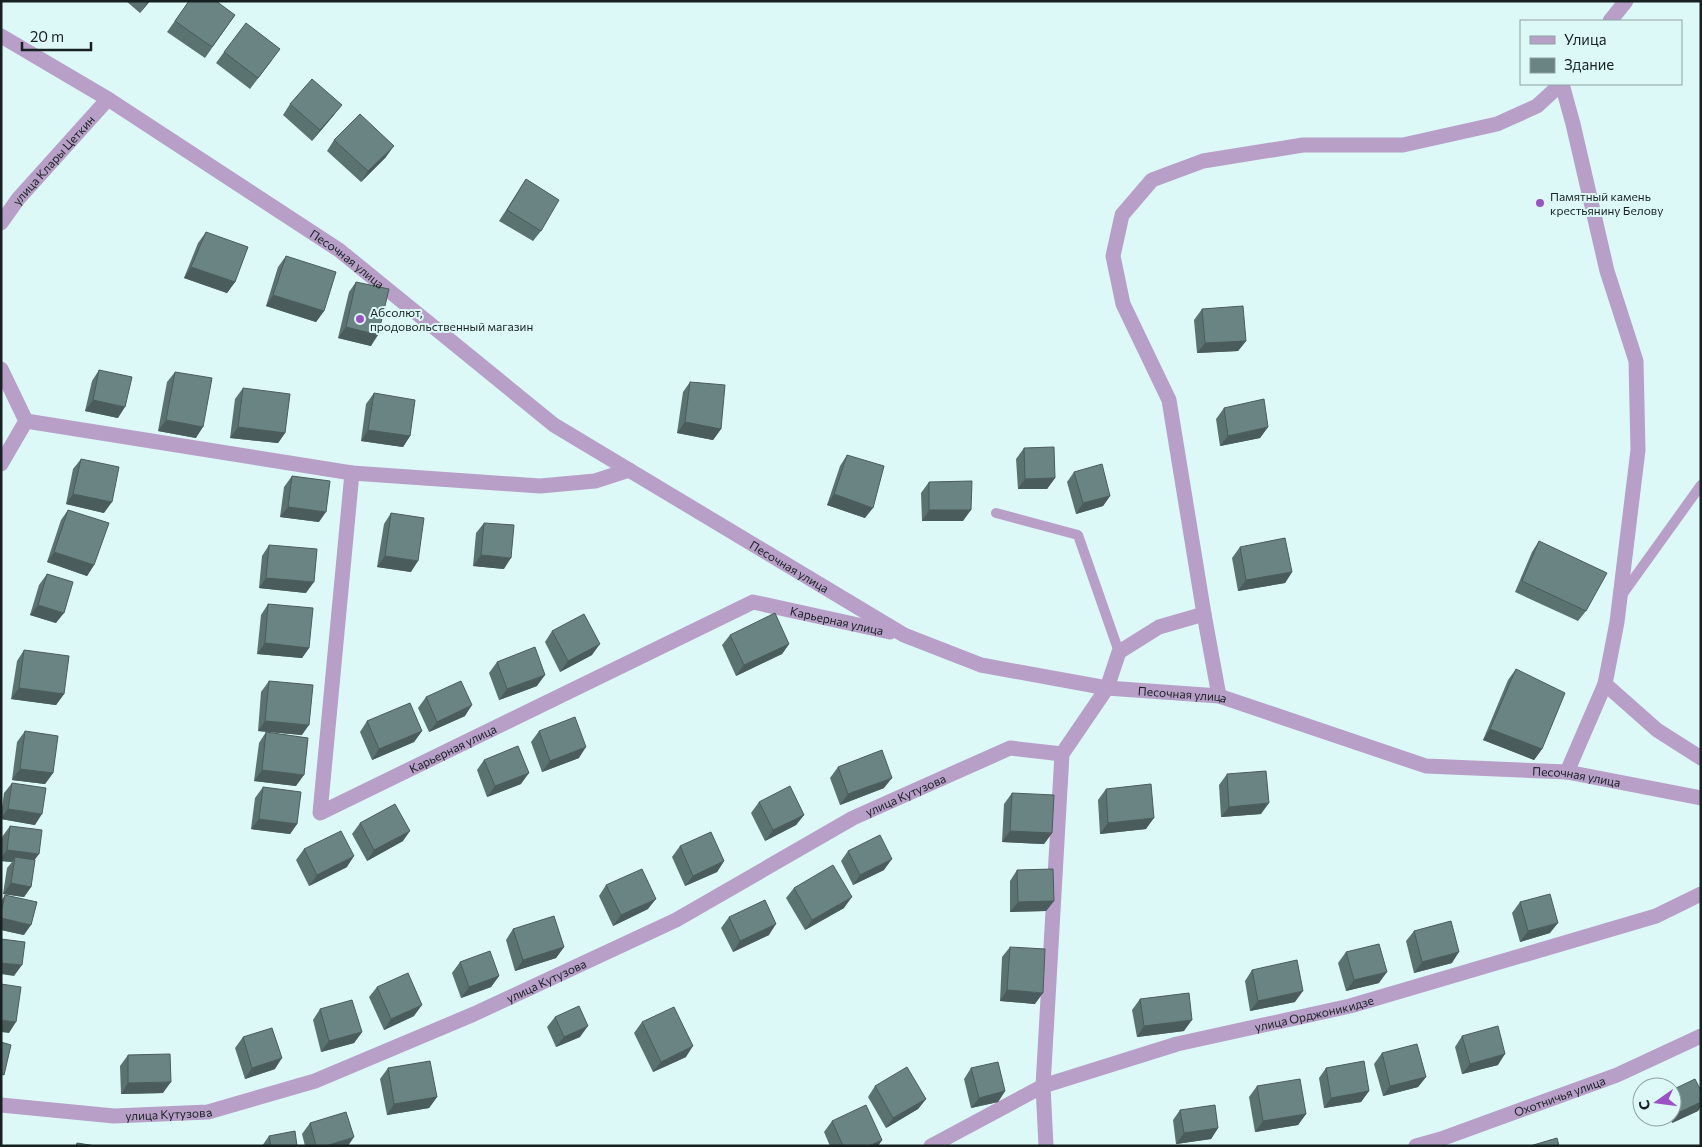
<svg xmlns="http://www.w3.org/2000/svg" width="1702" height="1147" font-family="Commissioner,sans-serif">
  <rect width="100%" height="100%" fill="#dcf9f7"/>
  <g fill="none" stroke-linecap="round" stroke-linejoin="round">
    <path stroke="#b89fc8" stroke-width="10" d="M996,513L1078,535L1119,652
      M1622,595L1701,485"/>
    <g stroke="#b89fc8" stroke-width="15">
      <path d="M1610,21L1626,1"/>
      <path id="s1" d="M1,36L108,99L339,250L554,425L904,635L981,665L1107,688L1219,696L1426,766L1567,772L1701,798"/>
      <path d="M1562,84L1573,124L1607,271L1636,361L1638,450L1617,622L1605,684L1657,730L1701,758"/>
      <path id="s2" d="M1,223L18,199L108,99"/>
      <path d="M1,369L26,421L1,464"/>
      <path d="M26,421L352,473L540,486L595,481L629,470"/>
      <path id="s3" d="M352,473L320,813L753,602L890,632"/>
      <path d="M1219,696L1204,614L1169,400L1123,304L1113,256L1122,215L1152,180L1203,161L1303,145H1403L1497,124L1537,106L1561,84"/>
      <path d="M1567,772L1605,684"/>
      <path id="s4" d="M1,1105L114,1116L208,1112L315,1081L474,1014L676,920L853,818L1010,748L1062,754"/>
      <path id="s5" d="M931,1146L1043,1086L1177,1044L1350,1006L1656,916L1701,894"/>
      <path d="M1046,1146L1043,1086L1062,754L1107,688L1119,652L1159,627L1204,614"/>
      <path id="s6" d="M1416,1146L1441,1139L1617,1075L1701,1036"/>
    </g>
  </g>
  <path fill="#5a7270" d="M126,1H150L140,13Z
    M189,1L235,15L205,58L167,32Z
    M224,52L272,60L250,89L216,63Z
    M290,104L334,115L312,141L283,115Z
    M334,140L386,157L361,182L327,151Z
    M526,179L541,231L533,241L499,221Z
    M206,232L235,282L227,293L184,278L198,243Z
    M286,256L324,311L316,322L266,306L278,267Z
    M356,282L371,346L338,338L349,292Z
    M1202,309L1246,341L1238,351L1197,353L1194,320Z
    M99,370L118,418L85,411L92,381Z
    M175,372L196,438L158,431L167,382Z
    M690,382L721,429L713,440L677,433L683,392Z
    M243,388L285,433L278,443L230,438L235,399Z
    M374,393L410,436L403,447L361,441L366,404Z
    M1224,408L1268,427L1260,438L1220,446L1216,419Z
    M1024,448L1055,478L1047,489H1018L1016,459Z
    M847,455L865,518L827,505L840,466Z
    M81,459L104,513L66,504L73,469Z
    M1074,472L1110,496L1103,506L1076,514L1067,482Z
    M292,476L319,522L280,517L284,487Z
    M929,482L963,521H922L921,493Z
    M68,510L94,565L87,576L47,562L61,520Z
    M391,513L411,572L377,567L384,524Z
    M484,523L504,569L473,566L476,533Z
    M1539,541L1586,611L1578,621L1515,592L1532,552Z
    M269,545L306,593L259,588L262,556Z
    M1240,547L1292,572L1285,583L1238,591L1232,558Z
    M47,574L56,623L30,615L39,585Z
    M268,604L309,648L302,658L257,654L261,615Z
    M552,631L592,655L560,672L545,642Z
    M730,635L789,644L782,654L736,676L722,645Z
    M24,650L64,694L56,705L11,699L17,661Z
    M497,662L537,686L499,700L489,673Z
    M1516,669L1542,749L1534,760L1483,740L1508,680Z
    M269,681L302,735L258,731L261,692Z
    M426,697L465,716L429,732L418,708Z
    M367,721L422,731L414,742L372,760L360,732Z
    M25,731L53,773L45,784L12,780L17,742Z
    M539,731L579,758L542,772L531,742Z
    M266,732L296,786L254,781L259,743Z
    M484,760L521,784L487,797L477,770Z
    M838,767L884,788L840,805L830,778Z
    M1227,774L1261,814L1221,817L1219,785Z
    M12,783L35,825L1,819V814L4,793Z
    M263,787L297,824L290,834L251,829L255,798Z
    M1106,789L1146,829L1100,834L1098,800Z
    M1012,793L1052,833L1044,844L1002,842L1004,804Z
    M759,802L804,815L796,825L765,841L751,813Z
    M360,823L403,841L367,861L352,834Z
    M10,826L34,860L31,887L24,897L3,894L7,868L12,862L1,861V843L2,837Z
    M680,846L724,861L717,872L685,886L672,857Z
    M304,849L347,867L309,886L296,860Z
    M848,851L884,870L853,885L841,861Z
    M1017,870L1054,901L1046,911L1010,912V881Z
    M606,885L648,909L613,926L599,896Z
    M794,888L844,908L805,930L786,898Z
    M5,895L24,935L1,930V901Z
    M1520,902L1550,933L1520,942L1512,913Z
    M729,917L769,935L733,952L721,928Z
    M513,929L564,947L556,958L515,971L506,940Z
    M1414,931L1452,963L1414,973L1406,941Z
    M1010,947L1035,1004L1000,1001L1002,957Z
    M1346,952L1379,983L1346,991L1338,963Z
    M460,962L499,976L491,987L461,998L452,973Z
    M1252,970L1295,1002L1250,1011L1245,981Z
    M377,987L414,1016L384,1030L369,997Z
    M1140,999L1184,1031L1137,1037L1132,1010Z
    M320,1009L362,1032L354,1043L321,1052L313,1020Z
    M555,1017L580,1037L556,1047L547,1027Z
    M642,1022L686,1057L653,1072L634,1033Z
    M1462,1036L1498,1065L1462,1074L1455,1047Z
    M243,1037L275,1069L245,1079L235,1048Z
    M1382,1053L1426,1077L1418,1087L1383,1096L1374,1064Z
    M128,1055L163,1093L121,1094L120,1066Z
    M388,1068L437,1097L429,1108L387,1115L380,1079Z
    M971,1068L1005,1091L998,1102L971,1108L964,1079Z
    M1326,1068L1369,1091L1361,1102L1324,1108L1319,1078Z
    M875,1086L926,1099L918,1109L886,1128L868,1097Z
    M1257,1086L1306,1114L1298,1125L1255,1132L1249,1097Z
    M1672,1090L1701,1091V1106L1698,1111L1672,1123L1670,1117H1672Z
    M1180,1110L1218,1128L1211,1139L1176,1144L1173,1120Z
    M832,1121L882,1140L878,1146H830L824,1132Z
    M310,1123L348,1146H305L302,1134Z
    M269,1136L297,1146H262Z"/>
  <path fill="#4a5c5b" d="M148,1H150L140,13Z
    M342,105L334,115L312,141L320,130Z
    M394,146L386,157L361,182L368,171Z
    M191,267L235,282L227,293L184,278Z
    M273,295L324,311L316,322L266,306Z
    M346,327L378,335L371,346L338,338Z
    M1246,341L1238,351L1197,353L1205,343Z
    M93,400L125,407L118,418L85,411Z
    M166,420L203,427L196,438L158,431Z
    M685,422L721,429L713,440L677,433Z
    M238,427L285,433L278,443L230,438Z
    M1268,427L1260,438L1220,446L1228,436Z
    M368,430L410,436L403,447L361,441Z
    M1055,478L1047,489H1018L1025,479Z
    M73,494L112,502L104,513L66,504Z
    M834,494L873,508L865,518L827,505Z
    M1110,496L1103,506L1076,514L1083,503Z
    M288,507L326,512L319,522L280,517Z
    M929,510H971L963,521H922Z
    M54,552L94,565L87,576L47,562Z
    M481,555L511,558L504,569L473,566Z
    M385,556L418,561L411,572L377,567Z
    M1292,572L1285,583L1238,591L1246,580Z
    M266,578L314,582L306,593L259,588Z
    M38,605L64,613L56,623L30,615Z
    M265,643L309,648L302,658L257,654Z
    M600,644L592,655L560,672L568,661Z
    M789,644L782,654L736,676L744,665Z
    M545,675L537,686L499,700L507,689Z
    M19,688L64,694L56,705L11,699Z
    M472,705L465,716L429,732L437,722Z
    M265,721L309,725L302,735L258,731Z
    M1490,729L1542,749L1534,760L1483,740Z
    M422,731L414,742L372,760L379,749Z
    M586,747L579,758L542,772L550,761Z
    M20,769L53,773L45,784L12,780Z
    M262,770L304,775L296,786L254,781Z
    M529,773L521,784L487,797L495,786Z
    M892,778L884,788L840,805L848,794Z
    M1269,803L1261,814L1221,817L1229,807Z
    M8,809L42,814L35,825L1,819V818Z
    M804,815L796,825L765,841L773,830Z
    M1154,818L1146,829L1100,834L1108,823Z
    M259,819L297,824L290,834L251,829Z
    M410,831L403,841L367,861L374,850Z
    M1010,831L1052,833L1044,844L1002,842Z
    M7,850L39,854L31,865L15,857L12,862L1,861V858Z
    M354,856L347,867L309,886L317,875Z
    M892,859L884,870L853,885L860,875Z
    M724,861L717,872L685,886L693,876Z
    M11,883L31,887L24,897L3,894Z
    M852,897L844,908L805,930L812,920Z
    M656,899L648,909L613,926L621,915Z
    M1054,901L1046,911L1010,912L1018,902Z
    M1,918L31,925L24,935L1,930Z
    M1558,923L1550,933L1520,942L1528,931Z
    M776,924L769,935L733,952L740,941Z
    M564,947L556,958L515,971L523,960Z
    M1459,952L1452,963L1414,973L1422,962Z
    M1,963L22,965L14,976L1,974Z
    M1387,972L1379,983L1346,991L1354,980Z
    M499,976L491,987L461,998L469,987Z
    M1007,990L1043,993L1035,1004L1000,1001Z
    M1303,991L1295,1002L1250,1011L1258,1001Z
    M422,1005L414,1016L384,1030L391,1019Z
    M1,1020L16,1022L9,1033L1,1032Z
    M1192,1020L1184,1031L1137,1037L1144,1026Z
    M588,1026L580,1037L556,1047L564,1037Z
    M362,1032L354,1043L321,1052L329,1041Z
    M693,1046L686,1057L653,1072L661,1062Z
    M1505,1054L1498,1065L1462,1074L1470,1064Z
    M282,1058L275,1069L245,1079L252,1068Z
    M1426,1077L1418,1087L1383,1096L1390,1086Z
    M171,1082L163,1093L121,1094L128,1083Z
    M1005,1091L998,1102L971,1108L979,1098Z
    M1369,1091L1361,1102L1324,1108L1331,1098Z
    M437,1097L429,1108L387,1115L394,1104Z
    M926,1099L918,1109L886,1128L893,1118Z
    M1701,1102V1106L1698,1111L1672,1123L1680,1112Z
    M1306,1114L1298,1125L1255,1132L1263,1121Z
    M1218,1128L1211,1139L1176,1144L1184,1133Z
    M354,1137L348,1146H326Z
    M882,1140L878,1146H869Z"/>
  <path fill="#698482" stroke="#4a5c5b" d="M189,1H216L235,15L212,47L175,21Z
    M246,23L280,49L258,78L224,52Z
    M312,79L342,105L320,130L290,104Z
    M360,114L394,146L368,171L334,140Z
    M526,179L559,200L541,231L507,210Z
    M206,232L248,247L235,282L191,267Z
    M286,256L336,272L324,311L273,295Z
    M356,282L389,289L378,335L346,327Z
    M1243,306L1246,341L1205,343L1202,309Z
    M99,370L132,377L125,407L93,400Z
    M175,372L212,378L203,427L166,420Z
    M690,382L725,385L721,429L685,422Z
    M243,388L290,394L285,433L238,427Z
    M374,393L415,400L410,436L368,430Z
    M1264,399L1268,427L1228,436L1224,408Z
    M1054,447L1055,478L1025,479L1024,448Z
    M847,455L884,466L873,508L834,494Z
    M81,459L119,467L112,502L73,494Z
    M1102,464L1110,496L1083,503L1074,472Z
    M292,476L330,481L326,512L288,507Z
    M972,481L971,510H929V482Z
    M68,510L109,523L94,565L54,552Z
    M391,513L424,518L418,561L385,556Z
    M484,523L514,525L511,558L481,555Z
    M1285,538L1292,572L1246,580L1240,547Z
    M1539,541L1607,573L1586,611L1522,581Z
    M269,545L317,549L314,582L266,578Z
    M47,574L73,582L64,613L38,605Z
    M268,604L313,608L309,648L265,643Z
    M775,613L789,644L744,665L730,635Z
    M584,614L600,644L568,661L552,631Z
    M535,647L545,675L507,689L497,662Z
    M24,650L69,656L64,694L19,688Z
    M1516,669L1565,693L1542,749L1490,729Z
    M269,681L313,685L309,725L265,721Z
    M461,681L472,705L437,722L426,697Z
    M410,703L422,731L379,749L367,721Z
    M575,717L586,747L550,761L539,731Z
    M25,731L58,736L53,773L20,769Z
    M266,732L308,738L304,775L262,770Z
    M518,746L529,773L495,786L484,760Z
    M882,750L892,778L848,794L838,767Z
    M1266,771L1269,803L1229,807L1227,774Z
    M12,783L46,788L42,814L8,809Z
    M1151,784L1154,818L1108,823L1106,789Z
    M790,786L804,815L773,830L759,802Z
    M263,787L301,792L297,824L259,819Z
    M1012,793L1054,795L1052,833L1010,831Z
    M395,804L410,831L374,850L360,823Z
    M10,826L42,830L39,854L7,850Z
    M341,831L354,856L317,875L304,849Z
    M711,832L724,861L693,876L680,846Z
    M880,835L892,859L860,875L848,851Z
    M15,857L35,860L31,887L11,883Z
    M833,865L852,897L812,920L794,888Z
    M642,869L656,899L621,915L606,885Z
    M1053,869L1054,901L1018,902L1017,870Z
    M1550,894L1558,923L1528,931L1520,902Z
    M5,895L37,902L31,925L1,918V913Z
    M765,900L776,924L740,941L729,917Z
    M554,916L564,947L523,960L513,929Z
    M1451,921L1459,952L1422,962L1414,931Z
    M1,939L25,942L22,965L1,963Z
    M1379,944L1387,972L1354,980L1346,952Z
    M1010,947L1045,949L1043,993L1007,990Z
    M490,951L499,976L469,987L460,962Z
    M1297,960L1303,991L1258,1001L1252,970Z
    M408,973L422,1005L391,1019L377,987Z
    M1,984L21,987L16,1022L1,1020Z
    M1189,993L1192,1020L1144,1026L1140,999Z
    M352,1000L362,1032L329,1041L320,1009Z
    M579,1006L588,1026L564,1037L555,1017Z
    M674,1007L693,1046L661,1062L642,1022Z
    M1498,1026L1505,1054L1470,1064L1462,1036Z
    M272,1028L282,1058L252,1068L243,1037Z
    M1,1042L11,1045L4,1075L1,1074Z
    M1417,1044L1426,1077L1390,1086L1382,1053Z
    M170,1054L171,1082L128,1083V1055Z
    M430,1061L437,1097L394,1104L388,1068Z
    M1364,1061L1369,1091L1331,1098L1326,1068Z
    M998,1062L1005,1091L979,1098L971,1068Z
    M907,1067L926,1099L893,1118L875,1086Z
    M1300,1079L1306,1114L1263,1121L1257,1086Z
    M1695,1079L1701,1091V1102L1680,1112L1672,1095V1090Z
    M866,1105L882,1140L869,1146H843L832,1121Z
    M1215,1105L1218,1128L1184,1133L1180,1110Z
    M346,1112L354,1137L326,1146H316L310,1123Z
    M295,1131L297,1146H271L269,1136Z
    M1557,1138L1559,1146H1530Z
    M77,1143L96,1146H76Z"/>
  <g fill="#9b52c5" stroke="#dcf9f7" stroke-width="2">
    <circle cx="1540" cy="203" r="5"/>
    <circle cx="360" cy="319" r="5"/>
  </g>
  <g text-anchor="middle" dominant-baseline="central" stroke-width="4" stroke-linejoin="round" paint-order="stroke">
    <g font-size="12" fill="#172121" stroke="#dcf9f7">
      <text stroke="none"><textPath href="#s2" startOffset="82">улица Клары Цеткин</textPath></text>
      <text stroke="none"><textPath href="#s1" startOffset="412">Песочная улица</textPath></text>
      <text stroke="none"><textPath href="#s1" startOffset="952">Песочная улица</textPath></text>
      <text stroke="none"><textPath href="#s3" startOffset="909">Карьерная улица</textPath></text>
      <text stroke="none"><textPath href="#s1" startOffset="1372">Песочная улица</textPath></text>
      <text stroke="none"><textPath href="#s3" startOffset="489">Карьерная улица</textPath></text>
      <text stroke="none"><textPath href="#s1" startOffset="1778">Песочная улица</textPath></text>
      <text stroke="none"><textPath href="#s4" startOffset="976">улица Кутузова</textPath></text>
      <text stroke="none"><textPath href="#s4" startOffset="571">улица Кутузова</textPath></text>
      <text stroke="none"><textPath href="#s5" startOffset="408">улица Орджоникидзе</textPath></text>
      <text stroke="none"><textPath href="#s6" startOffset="152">Охотничья улица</textPath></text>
      <text stroke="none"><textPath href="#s4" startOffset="168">улица Кутузова</textPath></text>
    </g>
    <g font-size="12" fill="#172121" stroke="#dcf9f7" text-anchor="start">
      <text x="1550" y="196">Памятный камень<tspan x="1550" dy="14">крестьянину Белову</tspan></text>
      <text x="370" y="312">Абсолют,<tspan x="370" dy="14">продовольственный магазин</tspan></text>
    </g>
  </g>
  <rect width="1702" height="1147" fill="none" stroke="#172121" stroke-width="5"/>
  <rect x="1520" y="20" width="162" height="65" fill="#dcf9f7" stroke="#8da3a1"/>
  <rect x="1530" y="36" width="25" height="8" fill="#b89fc8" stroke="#8da3a1"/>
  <text x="1564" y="45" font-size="15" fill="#172121">Улица</text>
  <rect x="1530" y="58" width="25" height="15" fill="#698482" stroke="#8da3a1"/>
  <text x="1564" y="70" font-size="15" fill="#172121">Здание</text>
  <g transform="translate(1657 1102) rotate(256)"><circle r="24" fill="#dcf9f7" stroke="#8da3a1"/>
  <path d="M0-4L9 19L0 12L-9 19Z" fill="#9b52c5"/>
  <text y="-8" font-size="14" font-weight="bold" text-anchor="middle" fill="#172121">С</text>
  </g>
  <path d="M22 42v8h69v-8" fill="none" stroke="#172121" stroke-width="2.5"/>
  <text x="30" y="42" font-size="15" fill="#172121" stroke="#dcf9f7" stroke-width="4" paint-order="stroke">20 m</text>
</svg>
